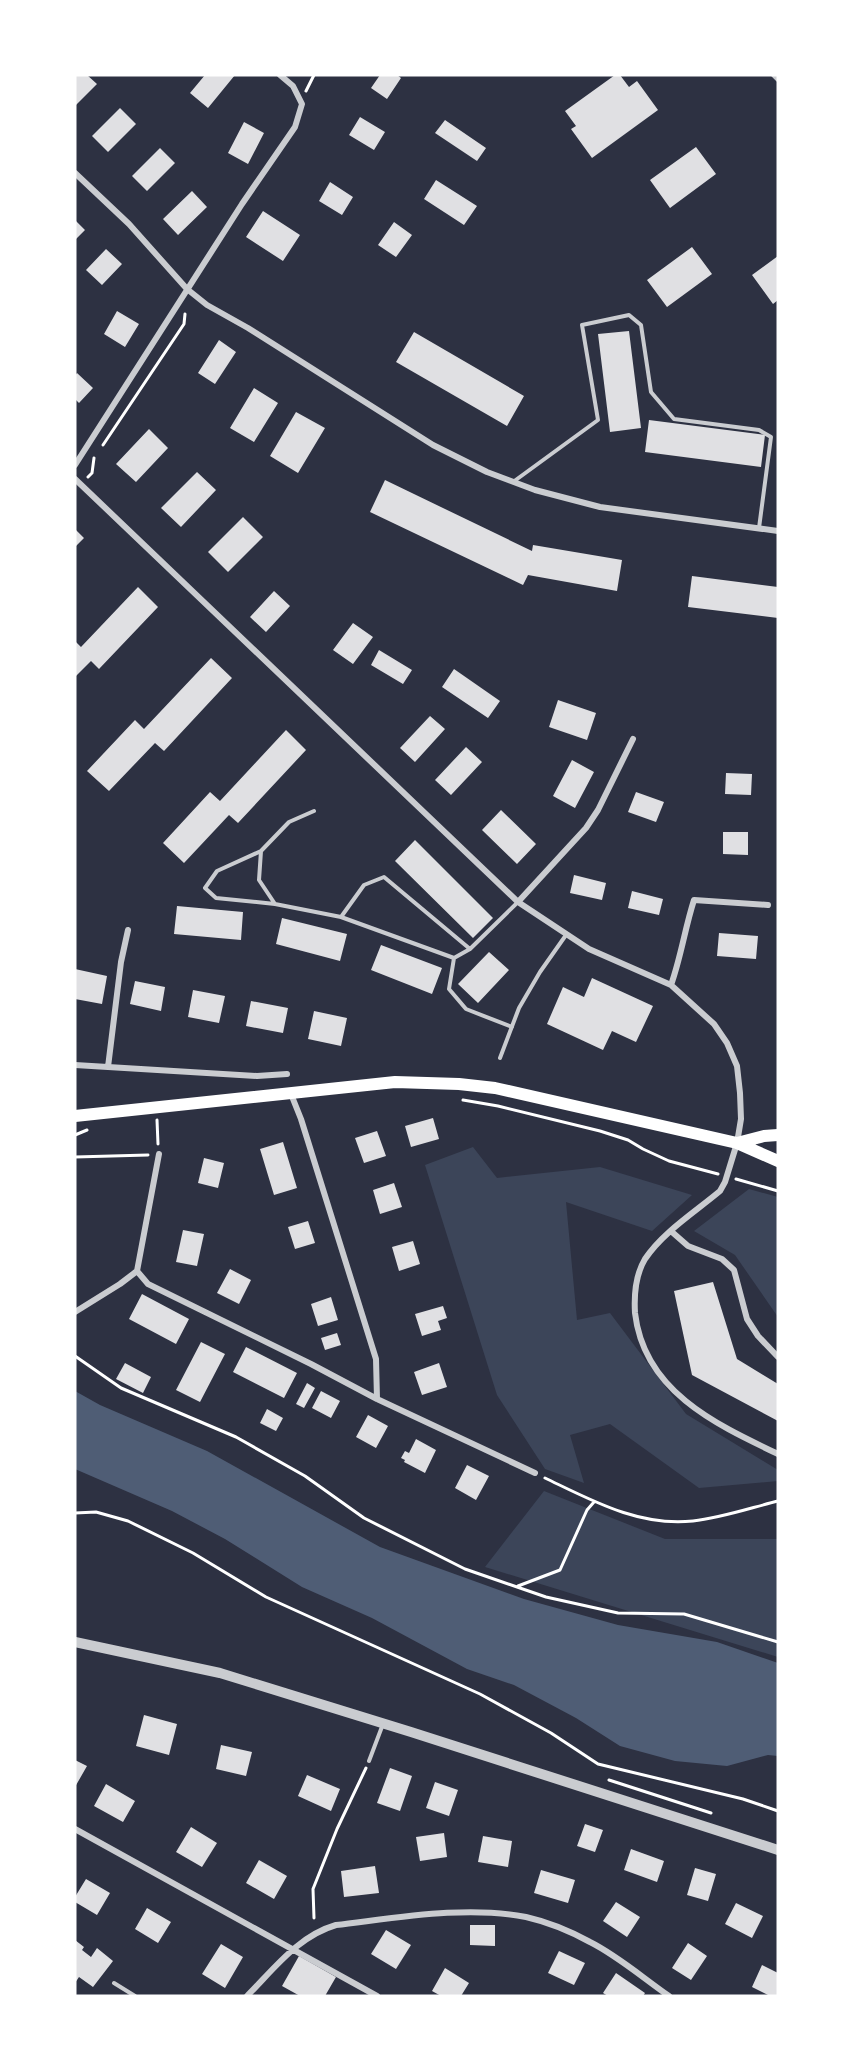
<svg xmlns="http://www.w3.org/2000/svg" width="853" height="2071" font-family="Overpass,sans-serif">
  <rect width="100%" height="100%" fill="#2d3142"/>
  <path fill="#3c4559" d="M473,1147L497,1178L600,1167L692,1195L652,1231L566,1202L577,1320L610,1313L686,1414L778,1470V1481L699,1488L610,1424L570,1435L584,1483L545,1469L497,1395L425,1165Z
    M749,1189L778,1197V1317L735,1255L694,1231Z
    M544,1491L665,1539H778V1657L485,1567Z"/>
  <path fill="#4f5d75" d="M75,1391L100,1405L207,1451L380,1547L524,1599L618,1625L717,1642L778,1663V1756L768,1755L727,1766L675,1761L620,1746L576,1718L514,1685L467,1669L372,1618L302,1587L225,1539L172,1511L75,1469Z"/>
  <path fill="#e0e0e3" d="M75,75H87L97,84L75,106Z
    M205,75H235L208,108L190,93Z
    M380,75H397L401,78L387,99L371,88Z
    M615,75H620L629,87L637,81L658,110L592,158L571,129L576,126L565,111Z
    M120,108L136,124L108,152L92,136Z
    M360,117L385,132L374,150L349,135Z
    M445,120L486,148L477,161L435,133Z
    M244,122L264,133L248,164L228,153Z
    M696,147L716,174L670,208L650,180Z
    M160,148L175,163L147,191L132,176Z
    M436,180L477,206L464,225L424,199Z
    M330,182L353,197L342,215L319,201Z
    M192,191L207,207L178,235L163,219Z
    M263,211L300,235L283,261L246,237Z
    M75,220L85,230L75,240Z
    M394,222L412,235L396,257L378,245Z
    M692,247L712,274L667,307L647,280Z
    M106,249L122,264L102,285L86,270Z
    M778,256V300L773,304L752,275Z
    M117,311L139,324L125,347L104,334Z
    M629,331L641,428L610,432L598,334Z
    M414,332L524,396L507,426L396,362Z
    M219,340L236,352L215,384L198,373Z
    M77,373L93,388L79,403L75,399V376Z
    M254,388L278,403L254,442L230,428Z
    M296,412L325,428L298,473L270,456Z
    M649,420L765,435L761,467L645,452Z
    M149,429L168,448L136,482L116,464Z
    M197,472L216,490L181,527L161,508Z
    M385,480L532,551L533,545L622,560L617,591L528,575L523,585L370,512Z
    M243,517L263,537L228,572L208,552Z
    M75,529L84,538L75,547Z
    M692,576L778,587V618L688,607Z
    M138,587L158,607L99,669L91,661L75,677V641L81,647Z
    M274,591L290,606L266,632L250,617Z
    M353,623L373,637L353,664L333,650Z
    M379,650L412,670L403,684L371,665Z
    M211,658L232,678L164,751L155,743L109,791L87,771L135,720L144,729Z
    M454,669L500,701L488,718L442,687Z
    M558,700L596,713L587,740L549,727Z
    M430,716L445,729L415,762L400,748Z
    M286,730L306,750L238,823L229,815L184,863L163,843L210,792L220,801Z
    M466,747L482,762L451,795L435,780Z
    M572,760L594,772L575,808L553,796Z
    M726,773L752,774L751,795L725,794Z
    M636,792L664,802L656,822L628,812Z
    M501,810L536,844L517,864L482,830Z
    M723,832H748V855L723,854Z
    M415,840L493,918L473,938L395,861Z
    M574,875L606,883L602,900L570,893Z
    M632,891L663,899L659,915L628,908Z
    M177,906L243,912L241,940L174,934Z
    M282,918L347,934L340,961L276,944Z
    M719,933L758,936L756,959L717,956Z
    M381,945L442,968L432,994L371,970Z
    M489,952L509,970L478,1003L458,984Z
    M75,969L107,976L102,1004L75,999Z
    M592,978L653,1006L636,1042L612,1031L603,1050L547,1024L563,987L584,997Z
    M135,981L165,987L161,1011L130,1004Z
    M193,990L225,996L219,1023L188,1017Z
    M251,1001L288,1008L283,1033L246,1026Z
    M314,1011L347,1018L341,1046L308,1039Z
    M433,1118L439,1139L411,1147L405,1126Z
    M377,1131L386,1156L364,1163L355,1138Z
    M283,1142L297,1188L274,1195L260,1149Z
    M204,1158L224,1163L218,1188L198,1183Z
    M394,1183L402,1207L380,1214L373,1190Z
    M308,1221L315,1243L295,1249L288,1227Z
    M183,1230L204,1234L197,1266L176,1262Z
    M413,1241L420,1264L399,1271L392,1247Z
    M230,1269L251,1280L239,1304L217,1293Z
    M713,1282L737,1359L778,1384V1421L692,1375L674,1291Z
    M142,1294L189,1319L176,1344L129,1319Z
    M331,1297L338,1320L318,1326L311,1304Z
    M443,1306L447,1318L438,1321L441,1330L422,1336L415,1314Z
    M337,1333L341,1345L325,1350L321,1338Z
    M201,1342L225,1354L200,1402L176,1390Z
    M246,1347L297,1373L284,1398L233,1372Z
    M125,1363L151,1377L143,1393L116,1379Z
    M439,1363L447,1387L422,1395L414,1372Z
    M307,1383L315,1388L304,1408L296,1404Z
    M321,1391L340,1401L331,1418L312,1408Z
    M267,1409L283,1418L276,1431L260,1423Z
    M368,1415L388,1426L376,1448L356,1437Z
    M416,1439L436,1450L425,1473L404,1462L405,1460L401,1458L405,1451L409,1453Z
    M467,1465L489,1476L476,1500L455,1488Z
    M144,1715L177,1724L169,1755L136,1746Z
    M221,1745L252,1752L246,1776L216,1769Z
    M75,1760L87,1766L75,1787Z
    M390,1768L412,1776L400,1811L377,1803Z
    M307,1775L340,1789L331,1811L298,1796Z
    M435,1782L458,1790L449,1816L426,1808Z
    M106,1784L135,1801L123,1822L94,1806Z
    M585,1824L603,1830L595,1852L577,1846Z
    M191,1827L217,1843L202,1867L176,1852Z
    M444,1833L447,1857L420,1861L416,1837Z
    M483,1836L512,1841L508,1867L478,1862Z
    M631,1849L664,1861L657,1882L624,1870Z
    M259,1860L287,1876L274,1899L246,1883Z
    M375,1866L379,1893L344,1897L341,1871Z
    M695,1868L716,1874L708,1901L687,1895Z
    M541,1870L575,1880L568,1903L534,1893Z
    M86,1879L110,1893L97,1915L75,1902V1897Z
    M616,1902L640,1917L627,1937L603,1921Z
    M736,1903L763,1916L752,1938L725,1924Z
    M147,1908L171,1922L158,1943L135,1929Z
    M470,1925H495V1946L470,1945Z
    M386,1930L411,1945L396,1969L371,1954Z
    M75,1940L84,1947L82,1950L91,1957L97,1948L113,1961L93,1987L79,1977L75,1983Z
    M688,1943L707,1956L691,1980L672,1968Z
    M221,1944L243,1957L225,1988L202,1974Z
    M559,1951L585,1963L574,1985L548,1973Z
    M299,1956L336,1977L325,1996H300L282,1986Z
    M762,1965L778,1973V1996H770L752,1987Z
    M445,1968L469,1983L461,1996H441L432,1991Z
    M616,1973L645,1993L643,1996H608L603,1993Z"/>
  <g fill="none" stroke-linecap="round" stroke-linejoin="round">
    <path stroke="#fff" stroke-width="3" d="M306,91L314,75
      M103,445L184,324L185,314
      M88,477L92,473L94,458
      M463,1100L498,1106L600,1131L628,1140L643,1149L669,1161L718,1174
      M157,1120L158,1144
      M75,1135L87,1130
      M75,1157L148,1155
      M736,1179L778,1191
      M75,1356L121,1388L236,1437L305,1476L364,1518L465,1569L546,1597L618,1613L684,1614L778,1642
      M545,1478C591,1500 639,1527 693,1521C721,1518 750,1508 778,1501
      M75,1513L96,1512L128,1521L193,1553L266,1597L480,1694L551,1733L598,1764L743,1799L778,1811
      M518,1586L560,1570L587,1510L594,1502
      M609,1780L711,1813
      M314,1918L313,1889L337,1829L366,1768"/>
    <path stroke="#caccd0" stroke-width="4" d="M773,75L778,80
      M513,482L598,420L582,325L629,315L641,325L651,392L674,419L759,430L771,437L759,528
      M314,811L289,822L261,851L259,880L275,904L341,917
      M261,851L217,871L205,888L216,898L275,904
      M470,949L454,958L341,917L364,885L384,877L470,949L518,902
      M454,958L449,989L466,1009L512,1027
      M500,1058L519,1008L540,972L566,935
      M369,1761L383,1724
      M114,1983L135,1996"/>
    <path stroke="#caccd0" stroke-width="6" d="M75,173L129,224L187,289L207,305L248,328L433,445L487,472L535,490L600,507L778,531
      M75,465L242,204L295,127L302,104L293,86L280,75
      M75,479L518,902L589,949L671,985L714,1024L727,1043L737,1066L740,1093L741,1119L737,1143L725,1182L720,1191C695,1212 663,1232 645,1259C636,1274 634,1296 635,1313C644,1391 715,1424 778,1454
      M518,902L586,828L598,810L633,739
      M671,985C681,957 685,928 694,900L768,905
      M75,1065L257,1076L287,1074
      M108,1067L121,962L128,930
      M291,1094L301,1119L376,1359L377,1399
      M159,1154L137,1271L148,1284L311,1364L377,1399L535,1473
      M672,1232L688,1246L722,1259L734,1270L747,1319L758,1336L778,1357
      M75,1312L120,1284L137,1271
      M75,1829L377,1996
      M247,1996C274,1969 298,1936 336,1925C396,1918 466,1905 526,1917C548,1922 570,1931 590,1942C618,1956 643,1978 669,1996"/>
    <path stroke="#caccd0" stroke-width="10" d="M75,1642L220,1673L411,1732L778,1850"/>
    <path stroke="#fff" stroke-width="12" d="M75,1116L395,1082L459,1084L495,1088L737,1143L778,1161
      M737,1143L764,1136L778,1135"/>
  </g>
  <rect width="853" height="2071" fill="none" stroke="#ffffff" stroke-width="153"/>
</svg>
